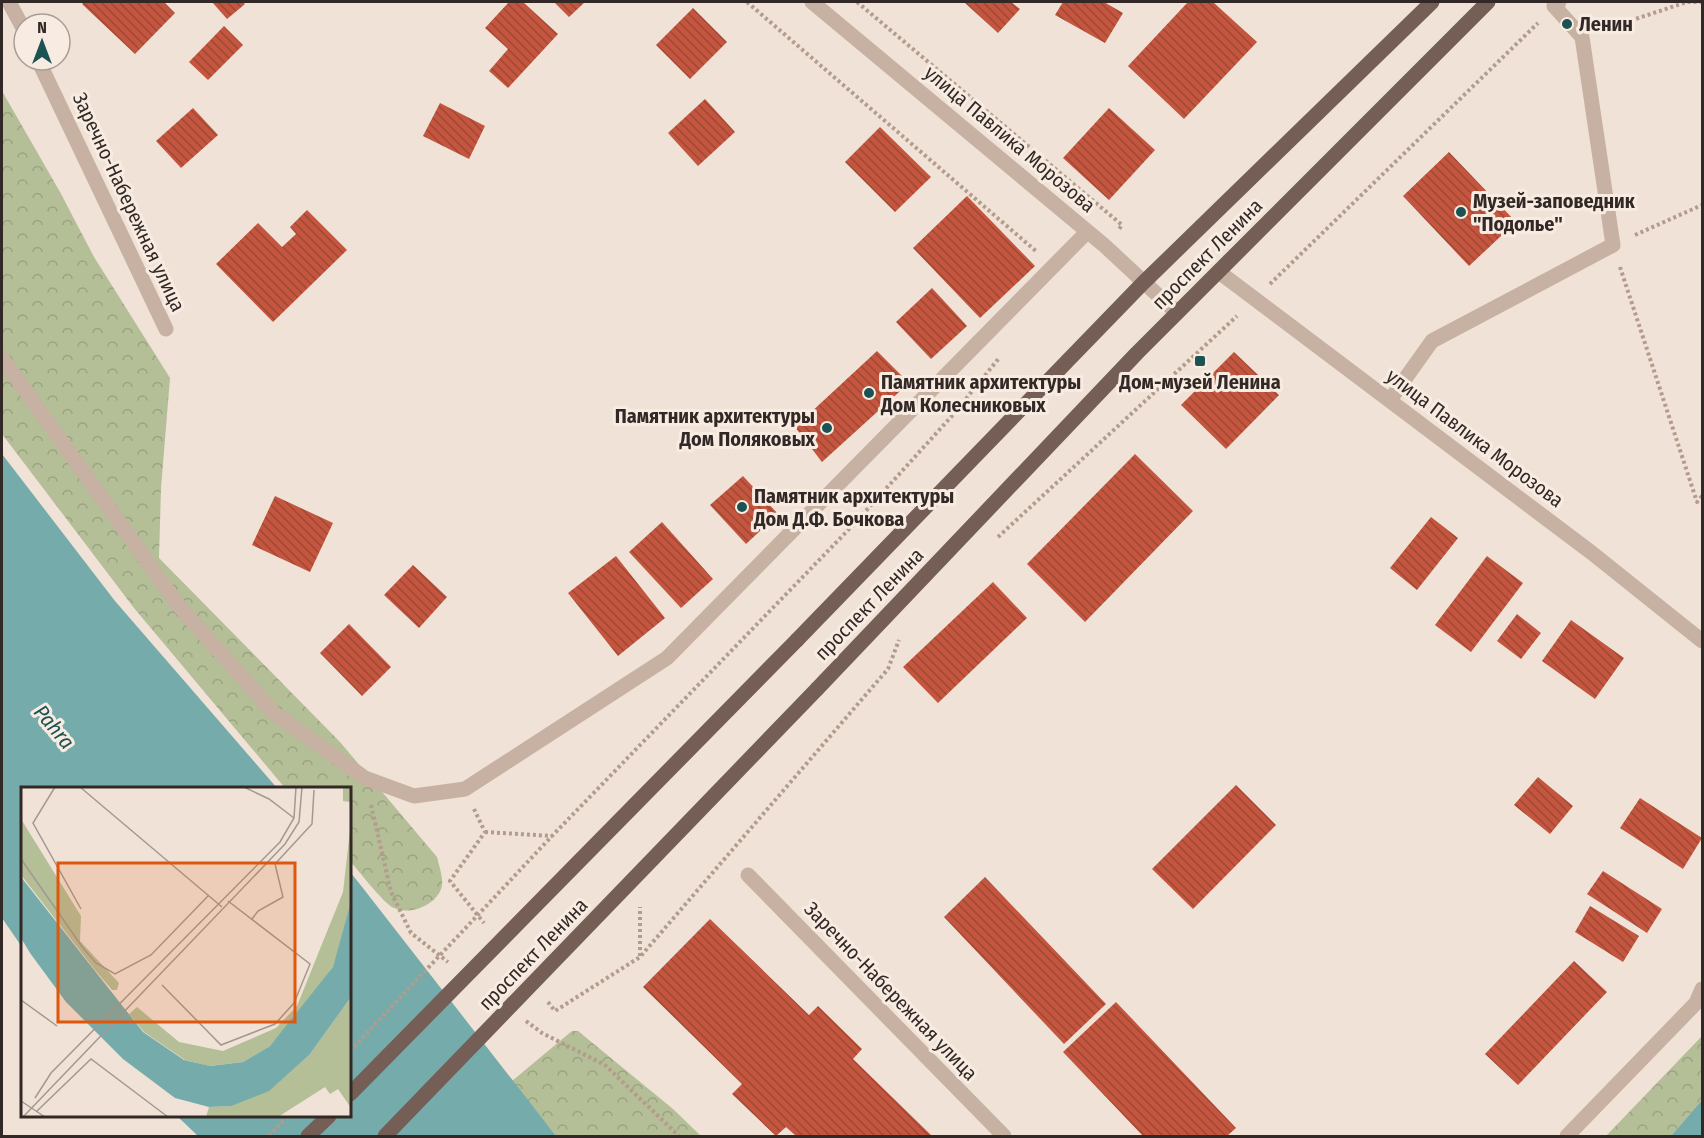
<svg xmlns="http://www.w3.org/2000/svg" width="1704" height="1138" font-family="'Fira Sans Condensed',sans-serif">
  <defs>
    <pattern id="forest-crowns" width="20" height="18" patternUnits="userSpaceOnUse" patternTransform="scale(1.5)"><rect width="20" height="18" fill="#b4be97"/><path d="M2 6a3 3 0 1 1 6 0M12 15a3 3 0 1 1 6 0" fill="none" stroke="#9ba382"/></pattern>
    <pattern id="building-back-hatch" width="6" height="6" patternUnits="userSpaceOnUse" patternTransform="scale(1.5)"><rect width="6" height="6" fill="#c4563f"/><path d="M-1 5l2 2M0 0l6 6M5-1l2 2" fill="none" stroke="#a04735"/></pattern>
  </defs>
  <rect width="100%" height="100%" fill="#f0e2d6"/>
  <path fill="url(#forest-crowns)" d="M2,91L60,192L94,257L170,378L161,488L159,558L340,742L437,857C439,866 443,876 442,885C439,904 411,916 394,908C384,904 359,871 350,861V788H285L134,608L2,434Z
    M572,1031H578L673,1109L701,1136H556L512,1081Z
    M1702,1036V1100L1671,1136H1606Z"/>
  <path fill="#75acab" d="M2,454L115,601L277,788H22V947L2,918Z
    M350,872L359,883L556,1136H198L177,1116H350Z
    M1702,1100V1136H1671Z"/>
  <path fill="url(#building-back-hatch)" d="M84,2H164L175,13L135,54L82,4Z
    M212,2H243L245,4L227,19Z
    M509,2H523L558,34L508,88L489,71L508,49L485,28Z
    M554,2H585L569,17Z
    M967,2H1011L1020,9L998,33L965,3Z
    M1063,2H1104L1123,13L1105,43L1055,15Z
    M1188,2H1213L1257,42L1184,119L1128,66Z
    M693,8L727,42L690,79L656,45Z
    M224,26L243,45L208,80L189,62Z
    M705,99L735,132L698,166L668,133Z
    M440,103L485,126L469,159L423,136Z
    M193,108L218,135L181,168L156,141Z
    M1109,108L1155,150L1109,200L1063,158Z
    M880,127L931,177L895,212L845,162Z
    M1449,152L1516,222L1469,266L1403,196Z
    M967,196L1035,266L980,318L913,248Z
    M307,210L347,250L273,322L216,264L258,223L282,247L296,234L290,227Z
    M932,288L967,326L931,359L896,322Z
    M877,351L909,383L822,462L795,427Z
    M1234,352L1279,395L1226,449L1181,405Z
    M1135,454L1193,511L1085,622L1027,564Z
    M743,476L778,514L746,544L710,505Z
    M275,496L333,523L310,572L252,545Z
    M1431,517L1458,538L1417,590L1390,568Z
    M662,522L713,579L681,608L629,552Z
    M616,556L665,618L618,656L568,593Z
    M1487,556L1523,583L1471,652L1435,625Z
    M413,565L447,597L419,628L384,595Z
    M993,582L1027,618L938,703L903,667Z
    M1517,614L1541,633L1521,659L1497,641Z
    M1571,620L1624,658L1595,699L1542,661Z
    M349,624L391,667L362,696L320,653Z
    M1538,777L1573,806L1550,834L1514,805Z
    M1236,785L1276,825L1193,909L1152,869Z
    M1640,798L1702,838L1683,869L1620,828Z
    M1603,871L1662,909L1647,933L1587,894Z
    M985,877L1106,1004L1064,1044L944,917Z
    M1590,906L1639,936L1623,962L1575,932Z
    M710,919L809,1015L818,1006L862,1049L853,1059L932,1136H796L786,1127L776,1136L732,1094L742,1084L643,987Z
    M1574,961L1607,992L1518,1085L1485,1054Z
    M1116,1002L1236,1128L1227,1136H1143L1063,1052Z"/>
  <g fill="none" stroke-linecap="round" stroke-linejoin="round">
    <path stroke="#b39b8d" stroke-width="4" stroke-dasharray="3 3" stroke-linecap="butt" d="M747,2L1037,252
      M857,2L1122,225L1119,229
      M1602,30L1687,2H1702
      M1635,235L1702,205
      M1620,267L1697,502L1702,496
      M1270,284L1538,23
      M854,524L951,417L1000,357
      M998,537L1237,316
      M371,805L391,892L411,933L448,962
      M474,809L485,832L450,881L484,923
      M485,832L552,836
      M640,956V907
      M548,1002L555,1011L640,957L888,669L899,640
      M526,1021L542,1033L605,1065L679,1136
      M269,1136L288,1116"/>
    <path stroke="#c7b1a2" stroke-width="15" d="M1390,400L1432,341L1613,245L1582,37L1554,6L1559,2
      M748,875L1004,1136"/>
    <path stroke="#c7b1a2" stroke-width="15" d="M9,2L24,30
      M38,60L166,329
      M1219,272L1592,553L1702,641
      M2,358L179,606L274,713L365,778L414,796L465,789L667,658L1087,232
      M1567,1136L1696,1003L1702,989"/>
    <path stroke="#c7b1a2" stroke-width="15" d="M812,2L1105,246L1177,313"/>
    <path stroke="#745e56" stroke-width="15" d="M797,640L1143,283L1432,2
      M817,689L1137,353L1488,2
      M308,1136L329,1116"/>
    <path stroke="#b39b8d" stroke-width="4" stroke-dasharray="3 3" stroke-linecap="butt" d="M350,1051L552,836L854,524"/>
    <path stroke="#745e56" stroke-width="15" d="M350,1094L797,640
      M385,1136L817,689"/>
  </g>
  <g fill="#1b5252" stroke="#f8ece2" stroke-width="2">
    <circle cx="1567" cy="24" r="6"/>
    <circle cx="1461" cy="212" r="6"/>
    <rect x="1194" y="355" width="12" height="12" rx="3"/>
    <circle cx="869" cy="393" r="6"/>
    <circle cx="827" cy="428" r="6"/>
    <circle cx="742" cy="507" r="6"/>
  </g>
  <g text-anchor="middle" dominant-baseline="central" stroke-width="6" stroke-linejoin="round" paint-order="stroke">
    <g font-size="20" font-weight="bold" fill="#322825" stroke="#f8ece2" text-anchor="start">
      <text x="1579" y="24">Ленин</text>
      <text x="1473" y="201">Музей-заповедник<tspan x="1473" dy="23">"Подолье"</tspan></text>
      <text x="881" y="382">Памятник архитектуры<tspan x="881" dy="23">Дом Колесниковых</tspan></text>
      <text x="1200" y="382" text-anchor="middle">Дом-музей Ленина</text>
      <text x="815" y="416" text-anchor="end">Памятник архитектуры<tspan x="815" dy="23">Дом Поляковых</tspan></text>
      <text x="754" y="496">Памятник архитектуры<tspan x="754" dy="23">Дом Д.Ф. Бочкова</tspan></text>
    </g>
    <g font-size="20" fill="#322825" stroke="#f8ece2">
      <text transform="translate(1010 139) rotate(40)">улица Павлика Морозова</text>
      <text transform="translate(129 202) rotate(65)">Заречно-Набережная улица</text>
      <text transform="translate(1207 254) rotate(-45)">проспект Ленина</text>
      <text transform="translate(1475 438) rotate(37)">улица Павлика Морозова</text>
      <text transform="translate(869 604) rotate(-46)">проспект Ленина</text>
      <text transform="translate(533 954) rotate(-46)">проспект Ленина</text>
      <text transform="translate(891 991) rotate(46)">Заречно-Набережная улица</text>
    </g>
    <g font-size="21" font-style="italic" fill="#1b5252" stroke="#f8ece2">
      <text transform="translate(54 727) rotate(50)">Pahra</text>
    </g>
  </g>
  <g transform="translate(21 787)">
    <rect width="330" height="330" fill="#f0e2d6"/>
    <path d="M322,0H330V115L328,135L312,180L287,215L249,259L222,275L188,279L164,273L123,245L108,227L116,220L158,255L202,264L255,241L276,219L322,105L330,35L329,15L322,14ZM0,32L60,129L59,154L98,196L96,203H91L74,183L0,88Z" fill="#b4be97"/>
    <path d="M330,210V321L317,302L309,307L304,300L257,330H185L188,320L210,319L289,267Z" fill="#b4be97"/>
    <path d="M0,90L122,245L163,273L189,279L222,275L249,259L312,180L330,115V210L289,267L248,304L210,319L188,320L154,311L102,272L45,215L9,166L0,151Z" fill="#75acab"/>
    <path fill="none" stroke="#a4988f" stroke-width="1.5" d="M34,0L12,36L60,122M59,0L201,120M223,0L248,12L273,31M0,72L62,161L75,176L94,187L130,168L188,108M231,132L237,124L262,110L254,77L291,37L293,3M141,198L200,258L254,237L273,216L289,177L207,114M0,213L36,239M14,311L30,286L259,55L273,31L275,0M0,314L24,330M16,324L70,272L147,330M2,330L264,57L278,35L281,0"/>
    <path fill="#df570d" fill-opacity="0.15" stroke="#df570d" stroke-width="3" d="M37,76H274V235H37Z"/>
    <rect width="330" height="330" fill="none" stroke="#322825" stroke-width="3"/>
  </g>
  <rect width="1704" height="1138" fill="none" stroke="#322825" stroke-width="6"/>
  <g transform="translate(42 42)"><circle r="28" fill="#f8ece2" stroke="#a99e96" stroke-width="1.5"/>
  <path d="M0-4.5L10 22L0 15L-10 22Z" fill="#1b5252"/>
  <text y="-9" font-size="16" font-weight="bold" text-anchor="middle" fill="#322825">N</text>
  </g>
</svg>
